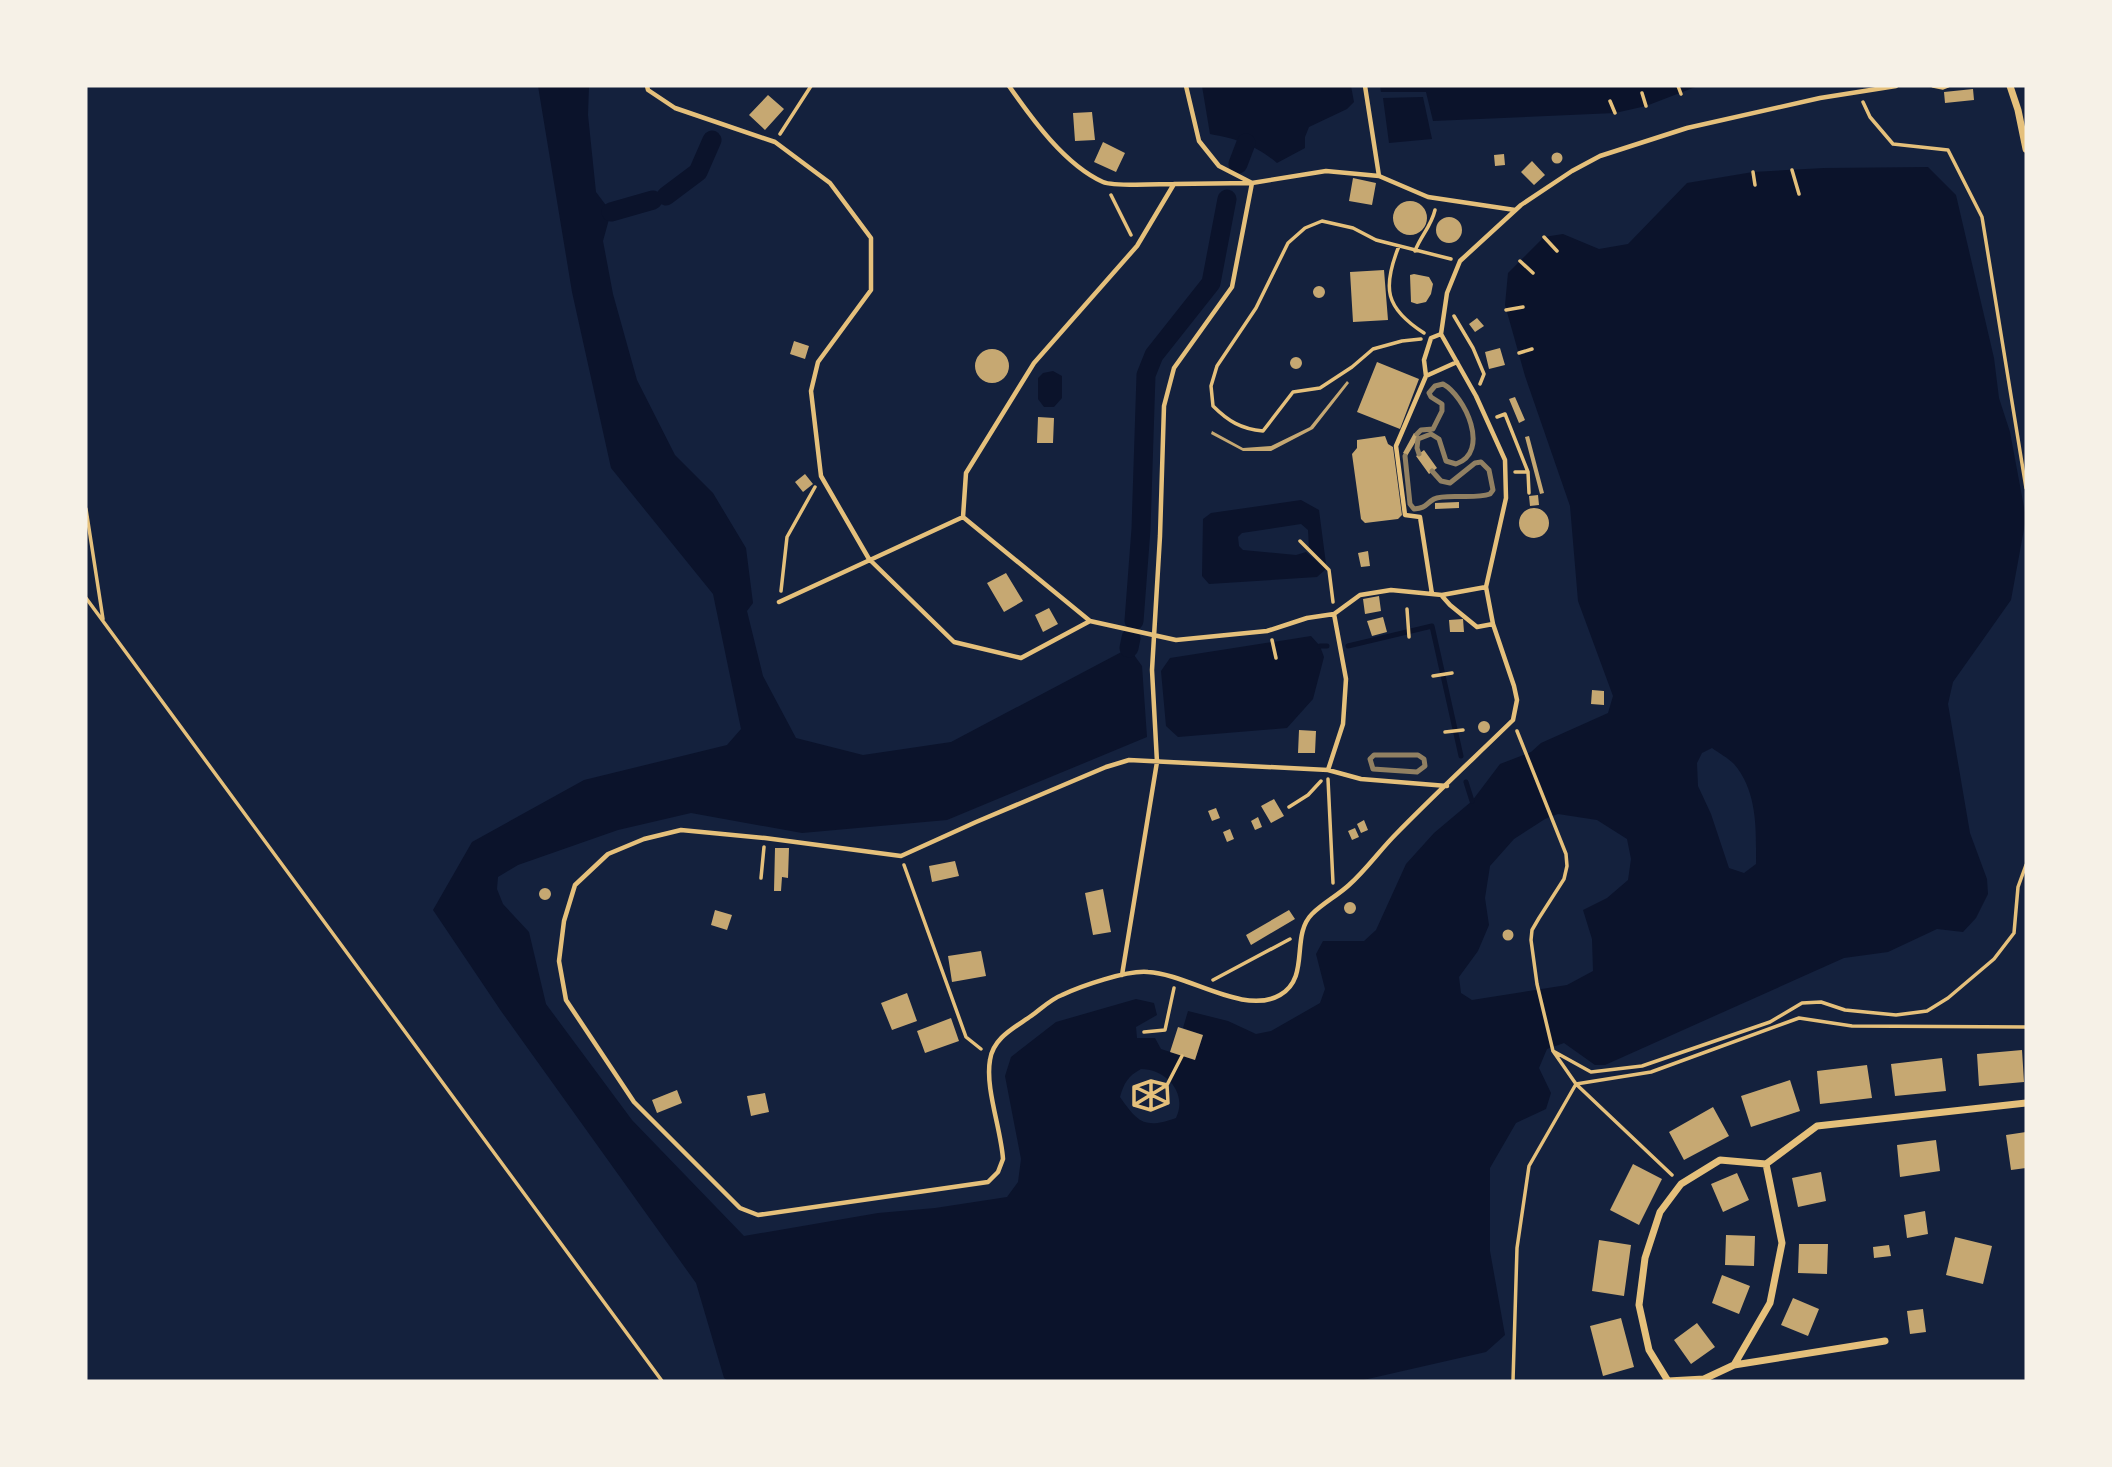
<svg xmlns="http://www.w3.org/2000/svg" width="2112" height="1467" font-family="'Archivo Narrow',sans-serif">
  <rect width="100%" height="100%" fill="#14213d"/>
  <path fill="#0b132b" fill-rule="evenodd" d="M538,86H589L588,115L596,192L611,212L603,241L613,294L637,380L675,455L713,493L746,548L753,603L747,611L763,676L796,738L863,755L951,742L1129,648L1142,666L1147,737L947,820L802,833L691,813L618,830L518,865L498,877L497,889L503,904L529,932L546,1004L632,1120L744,1236L878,1213L935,1208L1007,1197L1018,1182L1021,1159L1005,1076L1011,1057L1056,1022L1136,999L1154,1003L1157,1015L1136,1027L1137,1038H1155L1161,1049L1195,1060L1203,1035L1183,1028L1188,1011L1228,1021L1256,1034L1271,1031L1320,1003L1325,989L1316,954L1323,941H1364L1376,930L1406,864L1434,833L1472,801L1500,764L1531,752L1541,743L1608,713L1613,696L1578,601L1570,506L1525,376L1505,305L1508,273L1544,237L1563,234L1599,249L1628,244L1687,183L1753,172L1824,168L1928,167L1956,195L1994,358L1999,398L2010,432L2026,518L2011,600L1953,682L1948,704L1970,833L1987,879L1988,894L1976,918L1963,932L1937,929L1888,952L1844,958L1605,1065H1595L1564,1043L1547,1049L1539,1068L1551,1093L1546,1109L1516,1123L1490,1168V1251L1505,1335L1486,1352L1359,1381H728L724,1378L696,1283L501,1011L433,910L472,842L584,780L727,745L741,729L713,594L611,468L572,292ZM1712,748C1719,753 1728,758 1734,764C1758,792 1756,830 1756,864L1744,873L1729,868L1711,814L1698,786L1697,763L1702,753ZM1558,814L1597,820L1627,839L1631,859L1628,880L1607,898L1583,910L1592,939L1593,971L1567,985L1472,1000L1461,993L1459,977L1478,951L1489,925L1485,898L1490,866L1514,839L1545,819ZM1141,1069C1166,1069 1188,1093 1176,1118C1145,1129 1138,1123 1120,1097C1124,1083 1128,1076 1141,1069Z
    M1202,86H1351L1354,102L1347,109L1309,127L1305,137V148L1277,163C1255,145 1238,139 1210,134Z
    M1380,86H1698L1646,106L1615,113L1433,121L1426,92H1381Z
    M1423,97L1432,139L1389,143L1383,98Z
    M1053,371L1062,376V398L1054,407H1044L1038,399V378L1043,373Z
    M1301,500L1319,510L1326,564L1309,548L1308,530L1301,524L1242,533L1238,537L1239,546L1243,550L1296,555L1306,552L1326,569L1317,577L1209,584L1202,576L1203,519L1211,513Z
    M1311,636L1320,646L1324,657L1313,699L1287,728L1178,737L1166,726L1161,671L1170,658Z"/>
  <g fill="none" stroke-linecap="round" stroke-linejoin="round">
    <path stroke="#0b132b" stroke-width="5" d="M1320,646H1327
      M1348,646L1432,626L1461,756
      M1466,782L1472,801"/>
    <path stroke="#0b132b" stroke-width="19" d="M1238,164L1246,143
      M666,196L698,172L712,140
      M611,212L653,200
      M1134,621L1141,529L1146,375L1154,355L1211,283L1227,199
      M1129,648L1131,638"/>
  </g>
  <path fill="#c6a872" d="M1973,89L1974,100L1945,103L1944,92Z
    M768,95L784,109L765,130L749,115Z
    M1092,112L1095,140L1075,141L1073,113Z
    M1103,142L1125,153L1116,172L1094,162Z
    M1551.5 158a5.5 5.5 0 1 1 11 0a5.5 5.5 0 1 1-11 0Z
    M1504,154L1505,165L1495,166L1494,155Z
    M1532,161L1545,175L1534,185L1521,172Z
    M1353,178L1376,183L1372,205L1349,201Z
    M1393 218a17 17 0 1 1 34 0a17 17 0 1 1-34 0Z
    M1436 230a13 13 0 1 1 26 0a13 13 0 1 1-26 0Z
    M1384,270L1388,320L1353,322L1350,272Z
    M1414,274L1429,277L1433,284L1431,294L1426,302L1417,304L1411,302L1410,275Z
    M1313 292a6 6 0 1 1 12 0a6 6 0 1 1-12 0Z
    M1477,318L1484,326L1475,332L1469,324Z
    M794,341L809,346L805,359L790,354Z
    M1500,348L1505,365L1489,369L1485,352Z
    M975 366a17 17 0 1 1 34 0a17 17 0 1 1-34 0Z
    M1290 363a6 6 0 1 1 12 0a6 6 0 1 1-12 0Z
    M1377,362L1419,379L1400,429L1357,412Z
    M1347,381L1349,383L1313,429L1271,451H1243L1211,434L1212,431L1243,448L1271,446L1310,427Z
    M1515,397L1525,420L1519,423L1509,399Z
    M1038,417L1054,418L1053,443H1037Z
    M1414,433L1419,436L1407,456L1403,453Z
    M1385,436L1388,444L1393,447L1402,515L1398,519L1365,523L1361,519L1352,454L1357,448V440Z
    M1529,436L1544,493L1540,494L1525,437Z
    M1424,450L1437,468L1429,474L1416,456Z
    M805,474L813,484L803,492L795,482Z
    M1538,495L1539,505L1530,506L1529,496Z
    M1459,502V508L1435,509V503Z
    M1519 523a15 15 0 1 1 30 0a15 15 0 1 1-30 0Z
    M1368,551L1370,566L1361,567L1358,553Z
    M1006,573L1023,601L1004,612L987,583Z
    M1379,596L1381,611L1365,614L1363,599Z
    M1049,608L1058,624L1043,632L1035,615Z
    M1383,617L1387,632L1372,636L1367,621Z
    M1463,619L1464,632H1450L1449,620Z
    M1592,690L1604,691V705L1591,704Z
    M1478 727a6 6 0 1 1 12 0a6 6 0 1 1-12 0Z
    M1299,730L1316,731L1315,753H1298Z
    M1274,799L1284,816L1271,823L1261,806Z
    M1216,808L1220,818L1212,821L1208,811Z
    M1258,817L1262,827L1255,830L1251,821Z
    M1364,820L1368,830L1361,833L1357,824Z
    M1355,828L1359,837L1352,840L1348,831Z
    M1230,829L1234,839L1227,842L1223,832Z
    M775,848H789L788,878L782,877L781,891H774Z
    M955,861L959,876L932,882L929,866Z
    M539 894a6 6 0 1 1 12 0a6 6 0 1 1-12 0Z
    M1103,889L1111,932L1093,935L1085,893Z
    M1344 908a6 6 0 1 1 12 0a6 6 0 1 1-12 0Z
    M715,910L732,915L727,930L711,925Z
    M1289,910L1295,919L1251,945L1246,935Z
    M1502.5 935a5.5 5.5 0 1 1 11 0a5.5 5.5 0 1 1-11 0Z
    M981,951L986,976L952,982L948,956Z
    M907,993L917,1021L892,1030L881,1003Z
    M951,1018L959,1041L925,1053L917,1031Z
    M1178,1027L1203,1035L1195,1060L1170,1052Z
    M2022,1050L2024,1082L1979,1086L1977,1054Z
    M1942,1058L1946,1091L1895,1096L1891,1064Z
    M1867,1065L1872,1098L1820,1104L1817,1071Z
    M1790,1080L1800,1111L1751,1127L1741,1096Z
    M677,1090L682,1103L657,1113L652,1100Z
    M765,1093L769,1112L751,1116L747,1096Z
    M1713,1107L1729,1136L1684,1160L1669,1132Z
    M2026,1132V1168L2011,1170L2006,1135Z
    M1936,1140L1940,1171L1900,1177L1897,1145Z
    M1633,1164L1662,1179L1639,1225L1610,1210Z
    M1821,1172L1826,1201L1798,1207L1792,1178Z
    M1737,1173L1749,1200L1723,1212L1711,1184Z
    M1925,1211L1928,1234L1907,1238L1904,1215Z
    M1726,1235L1755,1236L1754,1266L1725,1265Z
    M1955,1237L1992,1246L1983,1284L1946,1275Z
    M1599,1240L1631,1245L1624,1296L1592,1291Z
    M1799,1244H1828L1827,1274L1798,1273Z
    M1889,1245L1891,1256L1874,1258L1873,1247Z
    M1722,1275L1750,1286L1739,1314L1712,1303Z
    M1793,1298L1819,1309L1808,1336L1781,1325Z
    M1923,1309L1926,1332L1910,1334L1907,1311Z
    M1621,1318L1634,1367L1603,1376L1590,1326Z
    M1697,1323L1715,1347L1691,1364L1674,1340Z"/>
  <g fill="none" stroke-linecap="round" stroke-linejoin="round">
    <path stroke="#e5c07b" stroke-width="3.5" d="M1678,86L1681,94
      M1933,86L1943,88L1948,86
      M1642,93L1646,106
      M1610,101L1615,113
      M1863,102L1870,117L1893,144L1948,150L1982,217L2026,488
      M780,134L811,86
      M1792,170L1799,194
      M1753,172L1755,185
      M1111,195L1131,235
      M1544,237L1557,251
      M1399,246C1382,288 1385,308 1424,333
      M1415,251C1421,235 1431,227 1435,210
      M1520,261L1533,273
      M1506,310L1523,307
      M1454,316L1473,348L1484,374L1480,384
      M1421,339L1402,341L1373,349L1352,367L1320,388L1293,392L1263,431C1241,429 1228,421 1213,406L1211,386L1217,366L1256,308L1288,243L1305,228L1322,221L1353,228L1376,240L1451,259
      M1519,353L1532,349
      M1497,417L1505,414L1528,472
      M1515,472H1528L1529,493
      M86,509L103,619
      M1300,541L1329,570L1333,602
      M781,591L787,537L815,487
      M86,598L662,1381
      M1407,609L1409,637
      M1272,640L1276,658
      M1433,676L1452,673
      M1517,731L1566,854L1567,866L1564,879L1539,918L1532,930L1531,940L1537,984L1553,1051L1576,1084L1672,1175
      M1445,732L1463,730
      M1328,779L1333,883
      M1289,807L1308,795L1321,781
      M904,865L966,1037L981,1049
      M761,878L764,847
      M1213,980L1290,939
      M1144,1032L1165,1030L1174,988
      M1553,1051L1591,1072L1642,1066L1770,1022L1802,1003L1821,1002L1845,1010L1896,1015L1927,1011L1948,998L1994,959L2014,933L2018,887L2026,865
      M1151,1081L1167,1085L1168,1103L1151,1110L1134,1105V1087Z
      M1576,1084L1651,1072L1799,1018L1852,1026L2026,1027
      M1135,1087L1168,1103
      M1134,1105L1167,1085L1182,1056
      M1151,1110V1081
      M1513,1381L1517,1248L1529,1166L1576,1084"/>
    <path stroke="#e5c07b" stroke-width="4.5" d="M647,86L648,90L675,108L775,142L830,183L871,238V290L818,362L811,391L821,476L869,559L954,642L1021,658L1090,621L963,517L966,473L1034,363L1137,246L1174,184C1159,184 1114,187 1103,182C1065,165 1032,119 1009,86
      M1186,86L1199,141L1219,166L1252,183
      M1365,86L1379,176
      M1174,184L1251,183
      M1426,376L1457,362
      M1432,594L1420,517L1405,515L1396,446L1426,376L1424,360L1431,338L1441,334
      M1442,596L1450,605L1477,627L1493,624
      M779,602L963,517
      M1090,621L1176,640L1267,631L1307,618L1334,614
      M1328,770L1343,724L1346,679L1334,614L1360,595L1391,590L1442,595L1486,587
      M1447,786L1361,779L1328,770L1129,760L1106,767L976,822L901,856L765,838L681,830L644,839L608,854L575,885L564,921L559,961L566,1000L634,1102L740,1208L758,1215L988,1182L998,1172L1003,1159C1001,1129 985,1088 990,1060C993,1038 1014,1028 1031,1016C1041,1009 1051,999 1062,995C1081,986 1127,970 1148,972C1188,974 1244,1016 1280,995C1311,977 1290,936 1312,914C1323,903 1337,896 1349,885C1366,870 1380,850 1396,834C1434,795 1474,758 1513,720L1517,700L1514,686L1493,624L1486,587L1506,498L1505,460L1476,396L1441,334L1447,293L1460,261L1521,205L1572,171L1600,156L1687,128L1820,98L1896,86
      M1122,975L1157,762L1152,670L1160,536L1164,406L1174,368L1232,287L1252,183L1326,171L1379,176L1428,197L1515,210"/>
    <path stroke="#e5c07b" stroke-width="7" d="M2010,86L2018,110L2026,149
      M1885,1341L1734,1365L1704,1379L1668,1381L1649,1350L1639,1305L1645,1258L1660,1212L1681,1184L1720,1160L1766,1164L1817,1126L2026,1103
      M1734,1365L1770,1303L1782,1243L1766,1164"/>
    <path stroke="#918062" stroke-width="5" d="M1417,434L1421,430L1433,429L1442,411V404L1431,397L1429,393L1435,386L1443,384C1465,396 1491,452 1456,464L1446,461L1439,439L1431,434L1418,439L1417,448L1419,454
      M1405,456L1410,504L1414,509C1427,508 1425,504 1434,499C1446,493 1473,500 1490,494L1493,490L1489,470L1481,462L1475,463L1450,483L1441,481L1432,471
      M1374,755H1418L1424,759L1425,766L1417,772L1373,769L1370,759Z"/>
  </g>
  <rect width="2112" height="1467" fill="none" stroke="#f6f1e7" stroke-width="175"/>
</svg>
